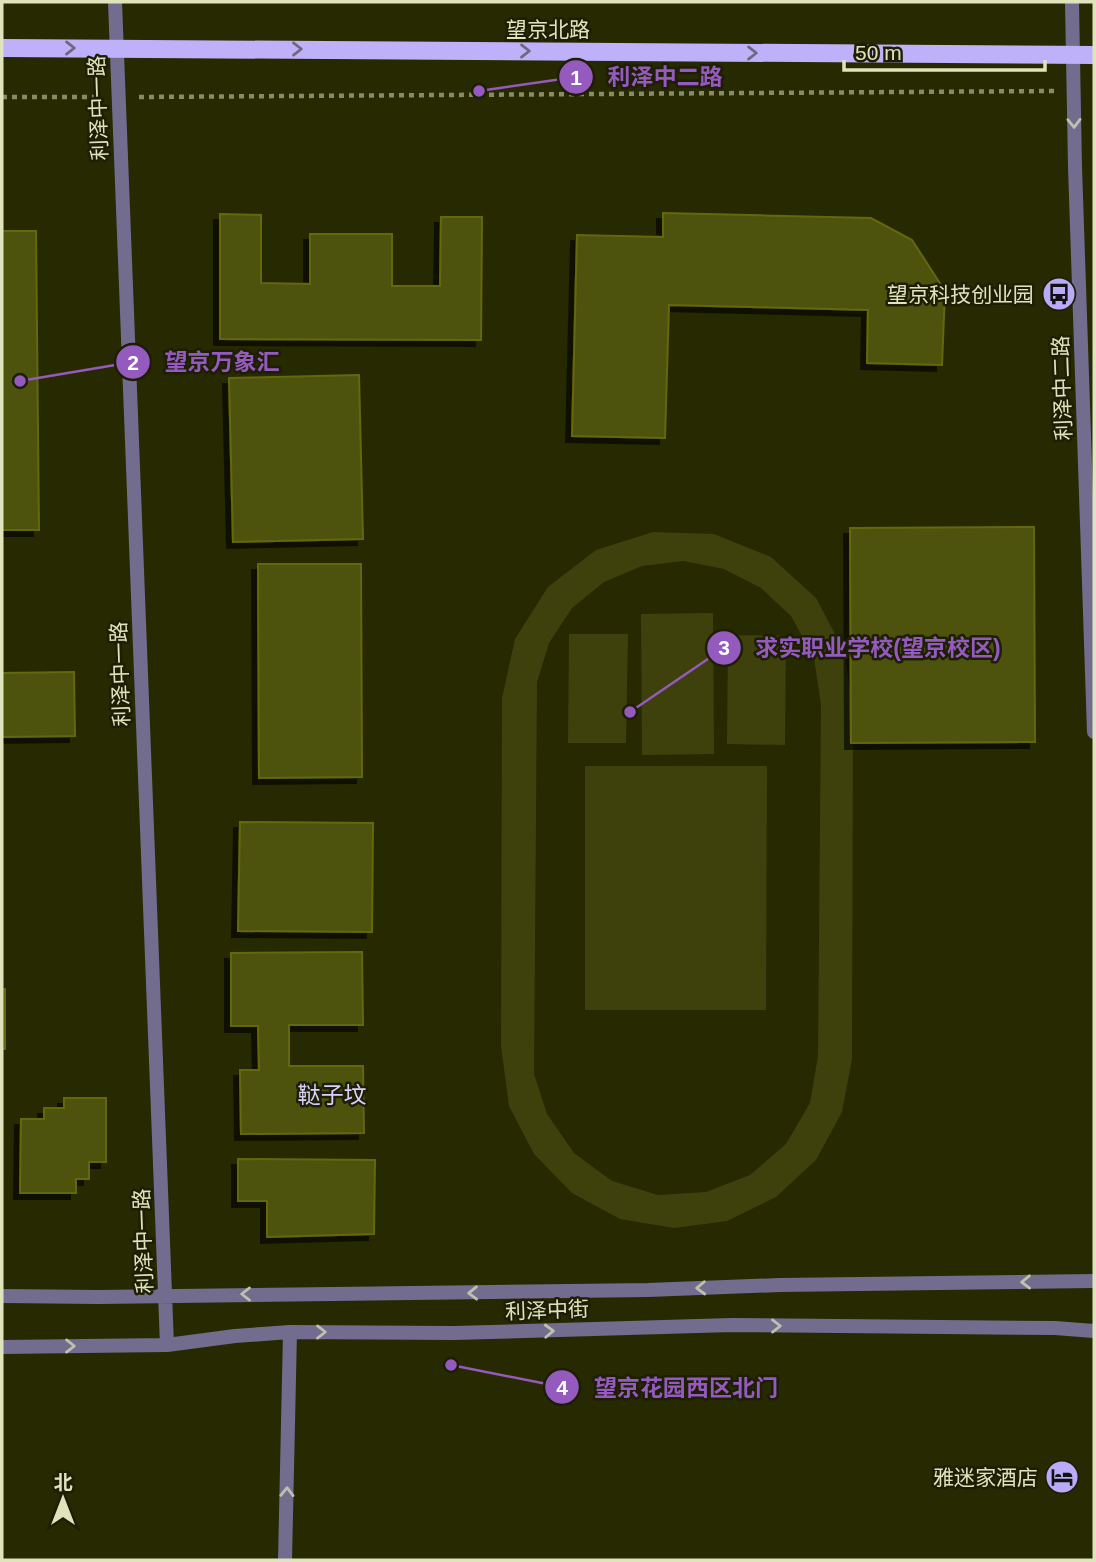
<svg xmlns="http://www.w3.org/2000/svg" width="1096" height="1562" font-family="Arial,'Noto Sans SC',sans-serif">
  <defs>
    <filter id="shadow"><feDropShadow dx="-6" dy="6" stdDeviation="0" flood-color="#0009"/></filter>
  </defs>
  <rect width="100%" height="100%" fill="#272900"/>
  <path fill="#3f410d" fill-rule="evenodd" d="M653,532L714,534L771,557L816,598L844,651L853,711L852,1059L842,1112L816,1160L776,1197L727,1221L674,1228L620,1219L572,1193L534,1154L509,1106L501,1046L502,698L515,639L548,587L596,550ZM683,561L724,569L761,588L791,616L814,658L821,705L818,1056L810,1103L786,1144L750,1175L706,1192L658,1195L612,1181L574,1153L547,1114L534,1074L537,682L549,643L572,608L604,582L642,566Z
    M713,613L714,754L642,755L641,614Z
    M569,634H628L626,743H568Z
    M728,635L786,636L785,745L727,744Z
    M585,766H767L766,1010H585Z"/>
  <path fill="#4e5211" stroke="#64680e" stroke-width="2" filter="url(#shadow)" d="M663,213L871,218L912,240L945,291L942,365L867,363L868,310L669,305L665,438L572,436L577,235L663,237Z
    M220,214L261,215V283L310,284V234H392V286H440L441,217H482L481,340L220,339Z
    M2,231H36L39,530H2Z
    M359,375L363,539L233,542L229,378Z
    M1034,527L1035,742L851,743L850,528Z
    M258,564H361L362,777L259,778Z
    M74,672L75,736L2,737V673Z
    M240,822L373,823L372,932L238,931Z
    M362,952L363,1025H289V1066H363L364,1133L241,1134L240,1070H259L258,1026H231V953Z
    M2,989H5V1049H2Z
    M64,1098H106V1162H89V1179H76V1193H20L21,1119H44V1108H64Z
    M238,1159L375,1160L374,1234L267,1237V1201H238Z"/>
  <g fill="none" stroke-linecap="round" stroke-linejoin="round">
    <path stroke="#888b63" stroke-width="4.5" stroke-dasharray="5 5" stroke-linecap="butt" d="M2,97H99
      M139,97L1054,91"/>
    <path stroke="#726c8e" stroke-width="14" d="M285,1560L290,1332"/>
    <path stroke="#726c8e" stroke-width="14" d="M115,2L167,1345
      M1072,2L1075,167L1094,732
      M2,1296L98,1297L648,1290L780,1285L1094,1281
      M2,1347L167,1345L235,1336L290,1332L454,1333L732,1325L1055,1328L1094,1331"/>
    <path stroke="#bfb1f9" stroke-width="18" d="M2,48L1094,55"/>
  </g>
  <defs><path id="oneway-chevron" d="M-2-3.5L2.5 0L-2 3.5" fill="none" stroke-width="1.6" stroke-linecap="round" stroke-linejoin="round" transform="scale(1.75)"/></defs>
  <g stroke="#6e687f">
    <use href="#oneway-chevron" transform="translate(70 48)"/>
    <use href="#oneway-chevron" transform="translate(297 49)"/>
    <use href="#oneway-chevron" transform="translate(525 51)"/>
    <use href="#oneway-chevron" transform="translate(752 53)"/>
  </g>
  <g stroke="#bfc0ae">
    <use href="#oneway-chevron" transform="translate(1074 123) rotate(89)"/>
    <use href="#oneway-chevron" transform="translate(1026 1282) rotate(179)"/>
    <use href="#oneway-chevron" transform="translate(701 1288) rotate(178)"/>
    <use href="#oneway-chevron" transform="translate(473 1293) rotate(179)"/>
    <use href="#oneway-chevron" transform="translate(246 1294) rotate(180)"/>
    <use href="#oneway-chevron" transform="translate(776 1326)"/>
    <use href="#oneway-chevron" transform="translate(549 1331) rotate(-2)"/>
    <use href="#oneway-chevron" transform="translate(321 1332)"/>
    <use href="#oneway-chevron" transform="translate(70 1346)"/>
    <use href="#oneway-chevron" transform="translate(287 1492) rotate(-89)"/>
  </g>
  <defs>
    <symbol id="bus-disc" viewBox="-11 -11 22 22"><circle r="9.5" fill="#b9abf7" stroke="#1d1e05"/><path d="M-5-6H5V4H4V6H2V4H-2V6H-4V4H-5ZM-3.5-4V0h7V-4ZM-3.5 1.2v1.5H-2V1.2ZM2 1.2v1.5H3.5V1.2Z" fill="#111"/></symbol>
    <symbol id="hotel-disc" viewBox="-11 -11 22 22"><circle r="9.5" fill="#b9abf7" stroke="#1d1e05"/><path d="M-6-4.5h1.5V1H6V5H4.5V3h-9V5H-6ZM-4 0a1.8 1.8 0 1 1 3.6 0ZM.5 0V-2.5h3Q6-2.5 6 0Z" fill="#111"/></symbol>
  </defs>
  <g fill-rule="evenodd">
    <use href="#bus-disc" x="1040" y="275" width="38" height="38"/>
    <use href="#hotel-disc" x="1043" y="1458" width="38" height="38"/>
  </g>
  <g text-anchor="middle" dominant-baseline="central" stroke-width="5" stroke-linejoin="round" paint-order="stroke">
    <g font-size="21" fill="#e0e4bc" stroke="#1d1e05">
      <text x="548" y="29">望京北路</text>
      <text transform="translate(98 108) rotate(-92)">利泽中一路</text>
      <text transform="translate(1062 388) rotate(-92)">利泽中二路</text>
      <text transform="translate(120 674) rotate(-92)">利泽中一路</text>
      <text transform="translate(143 1241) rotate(-92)">利泽中一路</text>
      <text transform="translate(547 1310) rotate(-2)">利泽中街</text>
    </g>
    <g font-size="21" fill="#e0e4bc" stroke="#1d1e05" text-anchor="end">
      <text x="1034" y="294">望京科技创业园</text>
      <text x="1038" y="1477">雅迷家酒店</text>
    </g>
    <g font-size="23" fill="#d8d1fc" stroke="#1d1e05">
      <text x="332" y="1095">鞑子坟</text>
    </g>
  </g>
  <path fill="none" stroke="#945abe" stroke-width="2.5" d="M479 91L576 77M20 381L133 362M630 712L724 648M451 1365L562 1387"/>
  <g fill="#945abe" stroke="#1d1e05" stroke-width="2.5">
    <circle cx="479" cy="91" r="7"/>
    <circle cx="20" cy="381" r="7"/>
    <circle cx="630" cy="712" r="7"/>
    <circle cx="451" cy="1365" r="7"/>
    <circle cx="576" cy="77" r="18"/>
    <circle cx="133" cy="362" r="18"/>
    <circle cx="724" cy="648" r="18"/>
    <circle cx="562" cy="1387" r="18"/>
  </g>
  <g font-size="21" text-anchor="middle" font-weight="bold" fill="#fff">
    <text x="576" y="85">1</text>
    <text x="133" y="370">2</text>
    <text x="724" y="655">3</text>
    <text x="562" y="1395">4</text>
  </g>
  <g font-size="23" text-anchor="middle" font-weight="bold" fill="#945abe" stroke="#1d1e05" stroke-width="5" stroke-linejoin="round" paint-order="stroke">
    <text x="665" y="85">利泽中二路</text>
    <text x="222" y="370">望京万象汇</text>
    <text x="878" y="656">求实职业学校(望京校区)</text>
    <text x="686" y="1396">望京花园西区北门</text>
  </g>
  <rect width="1096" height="1562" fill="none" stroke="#e0e4bc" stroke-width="7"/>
  <g transform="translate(63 1499)" stroke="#1d1e05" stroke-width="5" paint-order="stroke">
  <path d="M0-5L12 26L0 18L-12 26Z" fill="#e0e4bc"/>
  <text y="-10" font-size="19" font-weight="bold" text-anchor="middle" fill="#e0e4bc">北</text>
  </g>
  <path d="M844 60v10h201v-10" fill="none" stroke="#e0e4bc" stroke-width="3.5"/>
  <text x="855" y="60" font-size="21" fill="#e0e4bc" stroke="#1d1e05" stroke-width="5" paint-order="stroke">50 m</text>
</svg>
